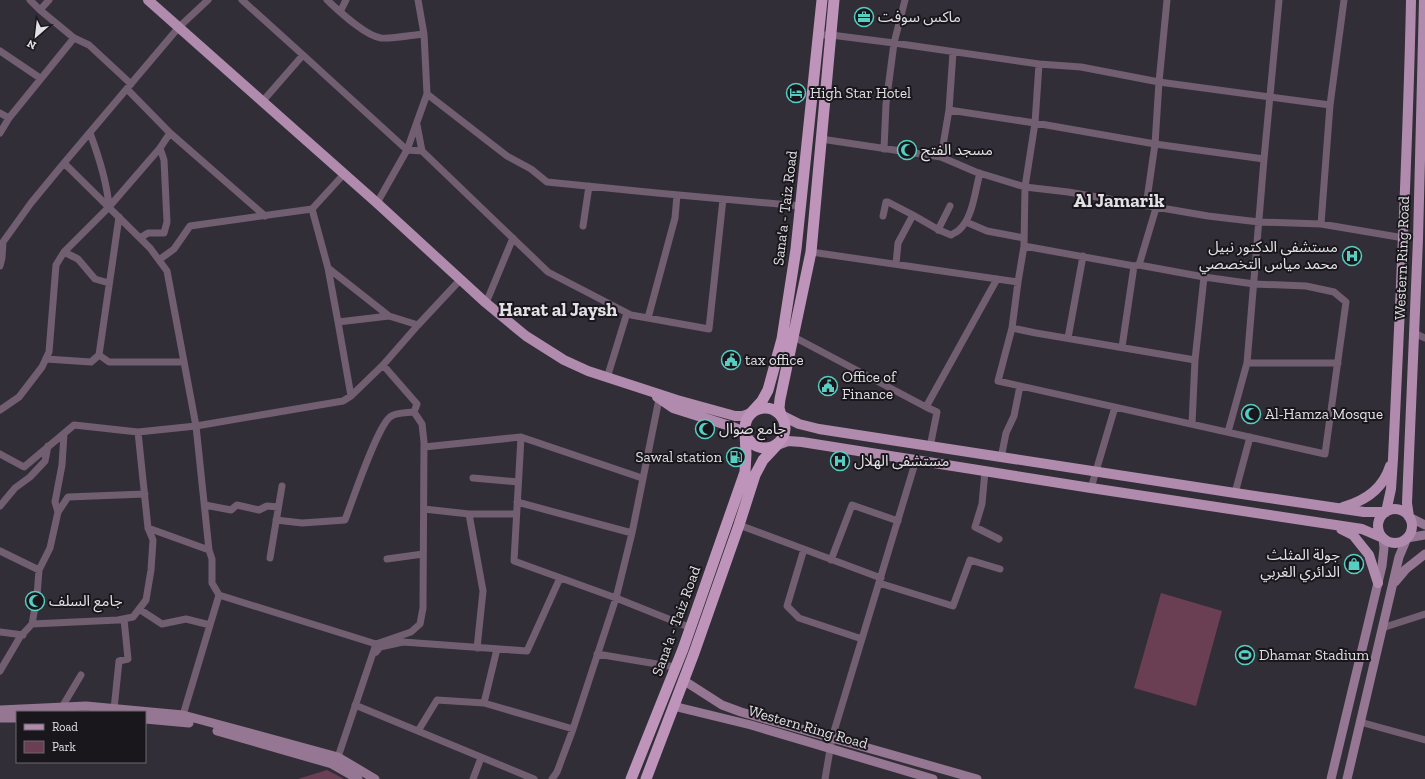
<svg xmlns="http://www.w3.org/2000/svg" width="1425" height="779" font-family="'Zilla Slab','Noto Sans Arabic',serif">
  <rect width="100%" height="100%" fill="#322e37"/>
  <path fill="#6b3f53" d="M1161,593L1222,611L1196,706L1134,688Z
    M327,770L344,779H298Z"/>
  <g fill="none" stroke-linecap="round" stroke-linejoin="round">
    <path stroke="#715e70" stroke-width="7" d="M30,0L40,10
      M208,0L179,27L64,163L150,248L167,271L196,426L343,401L351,396L383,365L418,325L460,280
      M242,0L303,55L262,102
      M327,0C339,11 365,36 381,38C391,39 413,35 424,34
      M418,0L424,34L427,94L507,156L531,169L547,182L657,193L801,206
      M340,12L346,0
      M818,35H831L894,43L1039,64L1081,67L1159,82L1330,105
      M74,38L89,45L131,84
      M0,51L40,78
      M303,55L407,150L422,151
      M127,89L170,133
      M949,110L1035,123L1155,144L1264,159
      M0,113L9,118
      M417,125L422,151L548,272L631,315L709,329L723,199
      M0,133L9,118L74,38L40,10L49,0
      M90,133C99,157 107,181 109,207
      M821,139L941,157L976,172L1025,187L1068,192L1208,216L1259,222L1321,224L1404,238
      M884,149L886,104L894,43L905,0
      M941,157L949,110L953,52
      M377,203L407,150L427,94
      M1146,206L1155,144L1159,82L1167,0
      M312,209L328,268L338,322
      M883,216L886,202H888L913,215L939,230L951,235C954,233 957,232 959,230C973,218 975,190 980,173
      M966,222L987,231L1024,238
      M1321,224L1330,105L1344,0
      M583,226L589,186
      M938,230L950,206
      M140,238L148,233H164L167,222L164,160L160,148
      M1024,246L1134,266L1139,265L1204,277L1254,284L1306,286L1334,292L1346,302L1325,454L998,381L1012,328L1018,282L1024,246L1025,187L1035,123L1039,64
      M64,252L78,259L95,279L109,283
      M811,252L1018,282
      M159,260L174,249L190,226L312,209L344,174
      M896,264L898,243L913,215
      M1139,265L1156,208
      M0,266L2,258L3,242L31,203L64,163
      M328,268L389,316
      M486,303L513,238
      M648,318L675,218L677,195
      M1012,328L1036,333L1195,360
      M1414,333L1425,338
      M794,337L926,407L937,412L930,447
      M1068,338L1083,256
      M1122,347L1134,266
      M99,355L109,362H184
      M46,359L91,362L99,355L119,217
      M1247,363H1338
      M383,365L417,404L414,412
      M607,378L627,313
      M351,396L338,322L389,316L418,325
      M659,399L632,533L616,598L691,628
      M926,407L997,279
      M0,410L19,397L42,367L49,352L56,265L64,252L109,207L160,148L170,133L265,216
      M1192,424L1195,360L1204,277
      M138,432L148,528L153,540L151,570L146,600L133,617L118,620L32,624L37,596L39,570L50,548L58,512L68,497L145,494
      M1228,432L1247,363L1264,159L1279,0
      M424,447L521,437
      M0,454L24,467L74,425L138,432L196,426L209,550L212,559V583L219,595
      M1001,458L1006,433L1014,416L1020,386
      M985,471L982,504L975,527L999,539
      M473,478L518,482
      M1091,488L1115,407
      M1235,493L1250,437
      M517,502L632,533
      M205,505L231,510L237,505L259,510L267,506L278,507
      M0,506L15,488L30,477L45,461L48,446
      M424,509L469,514L483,591L477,648
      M58,512L55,502L62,465L64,434
      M469,514H516
      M276,520L302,523L345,520C352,502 377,427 390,417C396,412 406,413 414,412L422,424L424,442L423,608L420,624L411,632L376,644
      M739,525L881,578
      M148,528L209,550
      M804,549L787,606L799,618L862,639
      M0,551L39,570
      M270,558L282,486
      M387,559L423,554
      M831,560L852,505L898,521
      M879,583L953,606L970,560L1000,569
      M139,609L162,624L186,619L210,625
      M1382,628L1425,614
      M0,632L23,635
      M376,652L380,647L403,642L527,651L560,578
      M597,654L675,667
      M0,671L20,637L32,624
      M484,703L497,649
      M355,705L534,779
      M62,707L81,675
      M114,709L119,661L128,659L124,619
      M183,715L219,595L376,644L338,757
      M1360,722L1425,740
      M418,731L437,700L484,703L573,729
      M473,779L481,758
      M552,779L557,772L573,729L616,598L514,561L521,437L642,478
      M825,779L832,738L916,460"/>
    <path stroke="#957793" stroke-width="9" d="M1409,517L1425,525
      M1395,582L1406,569L1425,554
      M683,680L722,705L741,712L977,779
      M673,706L751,725L933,779
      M0,710L86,706L183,715L338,757L375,779
      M0,718H17
      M145,719L189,723
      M217,731L332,764L358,779
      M1331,779L1382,566L1384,548L1383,538
      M1347,779L1399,557L1407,538L1425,535"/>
    <path stroke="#b18bae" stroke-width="10" d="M148,0L377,203L486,303L526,336L564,360L588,371L677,400L735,416H743L751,413
      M657,397L673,408L733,427L745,432
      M781,415L799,424L819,429L1235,493L1364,512H1386L1391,489L1393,459C1400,306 1408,153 1411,0
      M777,445L788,441L802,442L1091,488L1362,529L1383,538
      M1343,507C1365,501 1383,489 1390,466
      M1378 526a17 17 0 1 1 34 0a17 17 0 1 1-34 0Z
      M1409,517L1407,503L1418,239L1424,0
      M1341,529L1353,535L1369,555L1378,583"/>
    <path stroke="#be94ba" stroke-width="11" d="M745 428a20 20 0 1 1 40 0a20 20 0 1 1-40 0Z
      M751,413L762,401L768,390L782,339L796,249L822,0
      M781,415L779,408L780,399L811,252L834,0
      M631,779L683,649L745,472L746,454L745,432
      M646,779L694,653L739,525L755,475L763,460L777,445"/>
  </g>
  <defs>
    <symbol id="office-ring" viewBox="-11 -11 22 22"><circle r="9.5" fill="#19171b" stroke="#57cec1" stroke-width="1.5"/><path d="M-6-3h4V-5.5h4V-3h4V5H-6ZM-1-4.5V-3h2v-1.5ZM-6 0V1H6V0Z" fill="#57cec1"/></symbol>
    <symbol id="hotel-ring" viewBox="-11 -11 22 22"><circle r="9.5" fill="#19171b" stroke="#57cec1" stroke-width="1.5"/><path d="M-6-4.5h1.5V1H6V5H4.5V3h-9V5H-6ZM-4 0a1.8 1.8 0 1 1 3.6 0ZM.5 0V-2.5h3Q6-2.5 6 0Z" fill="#57cec1"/></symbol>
    <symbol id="mosque-ring" viewBox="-11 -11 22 22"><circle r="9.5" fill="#19171b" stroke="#57cec1" stroke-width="1.5"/><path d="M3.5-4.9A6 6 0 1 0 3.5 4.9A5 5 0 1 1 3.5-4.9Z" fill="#57cec1"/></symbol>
    <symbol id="hospital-ring" viewBox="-11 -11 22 22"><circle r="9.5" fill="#19171b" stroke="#57cec1" stroke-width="1.5"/><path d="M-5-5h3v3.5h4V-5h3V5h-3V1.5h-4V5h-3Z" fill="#57cec1"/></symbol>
    <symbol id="civic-ring" viewBox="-11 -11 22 22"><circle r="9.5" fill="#19171b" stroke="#57cec1" stroke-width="1.5"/><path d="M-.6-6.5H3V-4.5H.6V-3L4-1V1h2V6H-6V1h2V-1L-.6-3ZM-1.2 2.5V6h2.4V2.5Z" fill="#57cec1"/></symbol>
    <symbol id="fuel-ring" viewBox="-11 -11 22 22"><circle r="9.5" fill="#19171b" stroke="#57cec1" stroke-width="1.5"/><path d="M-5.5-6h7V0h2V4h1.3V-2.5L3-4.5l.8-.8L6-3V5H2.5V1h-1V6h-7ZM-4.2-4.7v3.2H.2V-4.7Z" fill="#57cec1"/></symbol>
    <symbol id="shop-ring" viewBox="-11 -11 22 22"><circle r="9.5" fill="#19171b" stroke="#57cec1" stroke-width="1.5"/><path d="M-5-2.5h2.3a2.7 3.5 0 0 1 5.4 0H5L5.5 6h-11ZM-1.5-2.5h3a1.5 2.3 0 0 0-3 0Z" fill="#57cec1"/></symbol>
    <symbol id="stadium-ring" viewBox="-11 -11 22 22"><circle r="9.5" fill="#19171b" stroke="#57cec1" stroke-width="1.5"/><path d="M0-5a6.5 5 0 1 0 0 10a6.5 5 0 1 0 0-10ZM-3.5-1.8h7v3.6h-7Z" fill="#57cec1"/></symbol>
  </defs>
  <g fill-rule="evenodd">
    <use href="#office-ring" x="853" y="6" width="22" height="22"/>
    <use href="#hotel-ring" x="785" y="82" width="22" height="22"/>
    <use href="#mosque-ring" x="896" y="139" width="22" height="22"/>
    <use href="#hospital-ring" x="1341" y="245" width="22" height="22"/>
    <use href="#civic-ring" x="720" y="349" width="22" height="22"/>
    <use href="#civic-ring" x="817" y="375" width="22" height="22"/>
    <use href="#mosque-ring" x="1240" y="403" width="22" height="22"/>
    <use href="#mosque-ring" x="694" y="418" width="22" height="22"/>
    <use href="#fuel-ring" x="725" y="446" width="22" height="22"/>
    <use href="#hospital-ring" x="829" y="450" width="22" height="22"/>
    <use href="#shop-ring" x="1343" y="553" width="22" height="22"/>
    <use href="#mosque-ring" x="24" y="590" width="22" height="22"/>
    <use href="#stadium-ring" x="1234" y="644" width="22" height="22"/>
  </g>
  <g text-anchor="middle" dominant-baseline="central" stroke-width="4" stroke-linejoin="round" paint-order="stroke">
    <g font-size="15" fill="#e3e1e6" stroke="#19171b" text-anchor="start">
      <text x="878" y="17">ماكس سوفت</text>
      <text x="810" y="93">High Star Hotel</text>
      <text x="921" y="150">مسجد الفتح</text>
      <text x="1338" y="247" text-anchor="end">مستشفى الدكتور نبيل<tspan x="1338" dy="17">محمد مياس التخصصي</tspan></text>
      <text x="745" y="360">tax office</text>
      <text x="842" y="377">Office of<tspan x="842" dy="17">Finance</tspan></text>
      <text x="1265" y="414">Al-Hamza Mosque</text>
      <text x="719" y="429">جامع صوال</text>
      <text x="722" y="457" text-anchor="end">Sawal station</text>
      <text x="854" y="461">مستشفى الهلال</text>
      <text x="1340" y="555" text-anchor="end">جولة المثلث<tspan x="1340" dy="17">الدائري الغربي</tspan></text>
      <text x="49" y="601">جامع السلف</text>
      <text x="1259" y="655">Dhamar Stadium</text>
    </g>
    <g font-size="15" fill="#e3e1e6" stroke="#19171b">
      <text transform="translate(785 208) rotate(-83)">Sana'a - Taiz Road</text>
      <text transform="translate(1402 258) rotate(-88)">Western Ring Road</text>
      <text transform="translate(676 621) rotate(-70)">Sana'a - Taiz Road</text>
      <text transform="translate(808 727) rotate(16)">Western Ring Road</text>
    </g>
    <g font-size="19" font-weight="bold" fill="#e3e1e6" stroke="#19171b">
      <text x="1119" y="200">Al Jamarik</text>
      <text x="558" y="309">Harat al Jaysh</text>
    </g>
  </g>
  <rect x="16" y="711" width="130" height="52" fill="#19171b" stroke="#6a686c"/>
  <rect x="24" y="724" width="20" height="6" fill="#b18bae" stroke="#6a686c"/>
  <text x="52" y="731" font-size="12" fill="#e3e1e6">Road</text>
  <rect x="24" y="741" width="20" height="12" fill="#6b3f53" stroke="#6a686c"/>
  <text x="52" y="751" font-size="12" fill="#e3e1e6">Park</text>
  <g transform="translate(36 36) rotate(208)" stroke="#19171b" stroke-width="3" paint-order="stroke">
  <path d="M0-3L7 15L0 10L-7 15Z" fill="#e3e1e6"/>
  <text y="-6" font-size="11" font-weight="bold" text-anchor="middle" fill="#e3e1e6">N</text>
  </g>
</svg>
